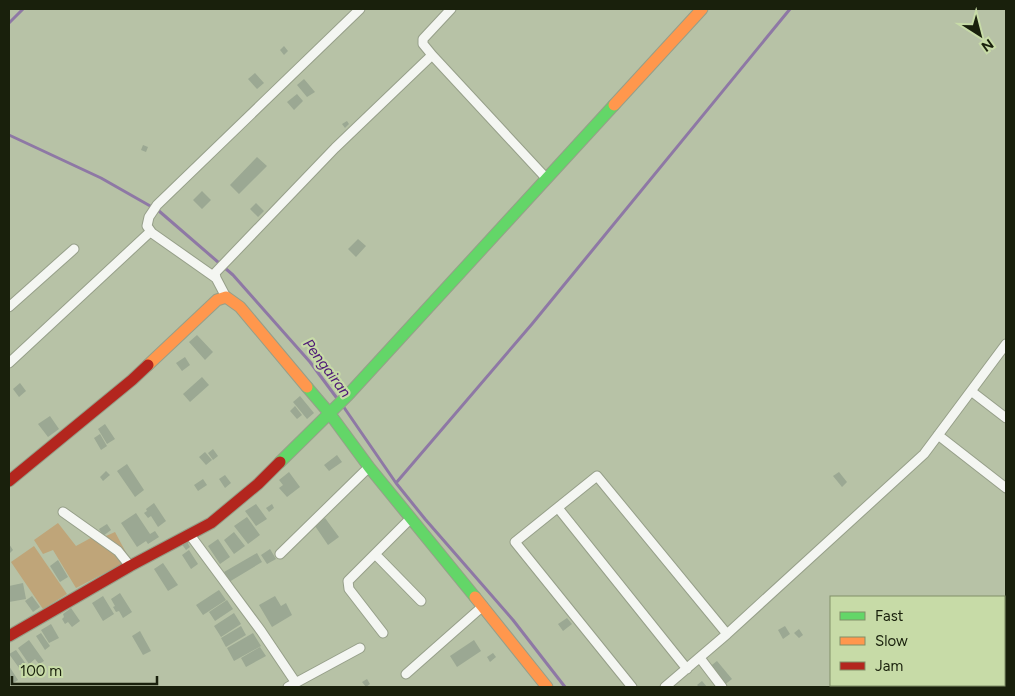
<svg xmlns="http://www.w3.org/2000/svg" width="1015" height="696" font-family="Figtree,sans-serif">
  <rect width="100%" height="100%" fill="#b7c2a6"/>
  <path fill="#bfa579" d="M58,523L76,546L98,534L104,537L115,532L130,560L76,588L53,550L43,554L34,540Z
    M34,546L67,594L43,609L11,562Z"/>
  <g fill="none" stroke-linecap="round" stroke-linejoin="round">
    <path stroke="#8e78a5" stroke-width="3" d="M9,23L23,9
      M9,135L101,178L159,211L233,275L310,362L339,401
      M343,406L396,483L425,519L513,620L565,687
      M396,483L532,324L790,9"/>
  </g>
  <path fill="#9ba893" d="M284,46L288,51L284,55L280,50Z
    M255,73L264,83L257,89L248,79Z
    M304,79L315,92L307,97L297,85Z
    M297,94L303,101L294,110L287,102Z
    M347,121L349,124L345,128L342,124Z
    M143,145L148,147L146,152L141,150Z
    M257,157L267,166L239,194L230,185Z
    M202,191L211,200L202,209L193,200Z
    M256,203L264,211L258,217L250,209Z
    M358,239L366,246L356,257L348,249Z
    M197,335L213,352L205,360L189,342Z
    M185,357L190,365L182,371L176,363Z
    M202,377L209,385L190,402L183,394Z
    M20,383L26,391L19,397L13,389Z
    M300,396L314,413L307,419L293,402Z
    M295,406L302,415L297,419L290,411Z
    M50,416L59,429L48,437L38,424Z
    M105,424L115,439L107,444L98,429Z
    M100,434L107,446L101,450L94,438Z
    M213,449L218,456L213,460L208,453Z
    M205,452L212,460L206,465L199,457Z
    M337,455L342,462L329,471L324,465Z
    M127,464L144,490L135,497L117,471Z
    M106,471L110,475L103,481L100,477Z
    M289,472L300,487L287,497L279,488L283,485L279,480Z
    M839,472L847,482L842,487L833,476Z
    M225,475L231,483L225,488L219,479Z
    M203,479L207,485L198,491L194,485Z
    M154,503L166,521L158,527L151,516L148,518L144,513L147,511L146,509Z
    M256,504L267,519L256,526L245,511Z
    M272,504L274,508L269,512L266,508Z
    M136,513L150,534L155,531L159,537L148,544L146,541L137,547L121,523Z
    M247,517L260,535L248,544L234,526Z
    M325,518L339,537L328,545L315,526Z
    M107,524L111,530L103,536L99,529Z
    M234,532L245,546L234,554L224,540Z
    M218,539L230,557L220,564L208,546Z
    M186,540L190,547L186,550L181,543Z
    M9,544L13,550L9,554Z
    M270,549L276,559L267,564L261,555Z
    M189,550L198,564L191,569L182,555Z
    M257,553L262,562L229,582L224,572Z
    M58,560L68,577L60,582L50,566Z
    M163,563L178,585L168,591L154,569Z
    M23,583L26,599L9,602V586Z
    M219,590L226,600L203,615L196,605Z
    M120,593L132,612L123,618L119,611L116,612L113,607L115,606L111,599Z
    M32,596L40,607L33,612L25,601Z
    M103,596L114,614L103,621L92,603Z
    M275,596L281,606L286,603L292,615L272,627L259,605Z
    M227,600L233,609L215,621L209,612Z
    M71,608L80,621L72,627L68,622L65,624L62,619L64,617L63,614Z
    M234,613L241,624L221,637L214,626Z
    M567,618L572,624L563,631L558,624Z
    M51,624L59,638L49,643L41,630Z
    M241,626L246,635L226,647L221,638Z
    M785,626L790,634L783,639L778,630Z
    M799,629L803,635L799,638L794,633Z
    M140,631L151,651L143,655L132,636Z
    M41,633L50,646L45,650L36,636Z
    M253,633L261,646L234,661L227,648Z
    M29,640L44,661L39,664L35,659L29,664L18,648Z
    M474,640L481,651L457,667L450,656Z
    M260,647L266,656L246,667L241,658Z
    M16,650L28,667L22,672L9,654Z
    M493,653L496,657L490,662L487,657Z
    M717,661L732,679L723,686L708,668Z
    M9,666L18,680L9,686Z
    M367,679L370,684L366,687L362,682Z
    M702,681L707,687H699L697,685Z"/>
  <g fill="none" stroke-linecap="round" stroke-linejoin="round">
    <defs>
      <path id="street" d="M432,55L546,178
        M216,278L152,233L147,226L149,217L157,205L360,9
        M226,297L216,278L215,273L335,148L429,58L432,55L423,44V39L451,9
        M9,307L74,249
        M9,363L150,232
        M971,391L1006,418
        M938,435L1006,488
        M558,508L687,669
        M63,512L118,551L130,566
        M190,535L261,631L296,683
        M280,554L369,467
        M375,554L421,601
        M383,633L349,589L348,581L410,519
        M700,658L722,687
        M406,674L483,606
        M991,685L992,687
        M288,687L360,648
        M632,687L515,542L597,476L727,634
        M665,687L727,634L924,454L1006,344"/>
      <path id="fast" d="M307,387L330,414L369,467L475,597
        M280,462L348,395L614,105"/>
      <path id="slow" d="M614,105L702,9
        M148,365L217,300L226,297L240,307L307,387
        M475,597L547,687"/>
      <path id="jam" d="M9,481L132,380L148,365
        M9,636L130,566L211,523L258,484L280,462"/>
    </defs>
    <use href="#street" stroke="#969f89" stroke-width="11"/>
    <use href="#fast" stroke="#969f89" stroke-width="13"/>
    <use href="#slow" stroke="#969f89" stroke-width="13"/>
    <use href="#jam" stroke="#969f89" stroke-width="13"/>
    <use href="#street" stroke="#f4f6f2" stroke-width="9"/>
    <use href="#fast" stroke="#63d668" stroke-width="11"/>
    <use href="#slow" stroke="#ff974d" stroke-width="11"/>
    <use href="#jam" stroke="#b3261e" stroke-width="11"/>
  </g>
  <g text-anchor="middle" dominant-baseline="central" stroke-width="4.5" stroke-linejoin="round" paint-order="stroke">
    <g font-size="15" font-style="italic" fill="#4d1777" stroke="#c7dba7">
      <text transform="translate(327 368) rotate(53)">Pengairan</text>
    </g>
  </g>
  <rect width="1015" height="696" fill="none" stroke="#19200c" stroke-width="20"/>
  <rect x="830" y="596" width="175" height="90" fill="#c7dba7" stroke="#819069"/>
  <rect x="840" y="612" width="25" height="8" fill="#63d668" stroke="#819069"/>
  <text x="875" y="621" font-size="15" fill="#19200c">Fast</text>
  <rect x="840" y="637" width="25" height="8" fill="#ff974d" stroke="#819069"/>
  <text x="875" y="646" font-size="15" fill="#19200c">Slow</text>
  <rect x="840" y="662" width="25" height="8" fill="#b3261e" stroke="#819069"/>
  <text x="875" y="671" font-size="15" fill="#19200c">Jam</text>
  <g transform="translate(980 35) rotate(144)" stroke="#c7dba7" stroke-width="4" paint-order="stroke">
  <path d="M0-4L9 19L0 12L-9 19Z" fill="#19200c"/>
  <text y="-8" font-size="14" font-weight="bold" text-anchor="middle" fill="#19200c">N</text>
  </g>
  <path d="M12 676v8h145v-8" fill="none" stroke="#19200c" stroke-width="2.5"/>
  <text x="20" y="676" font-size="15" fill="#19200c" stroke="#c7dba7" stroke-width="4" paint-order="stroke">100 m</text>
</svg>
